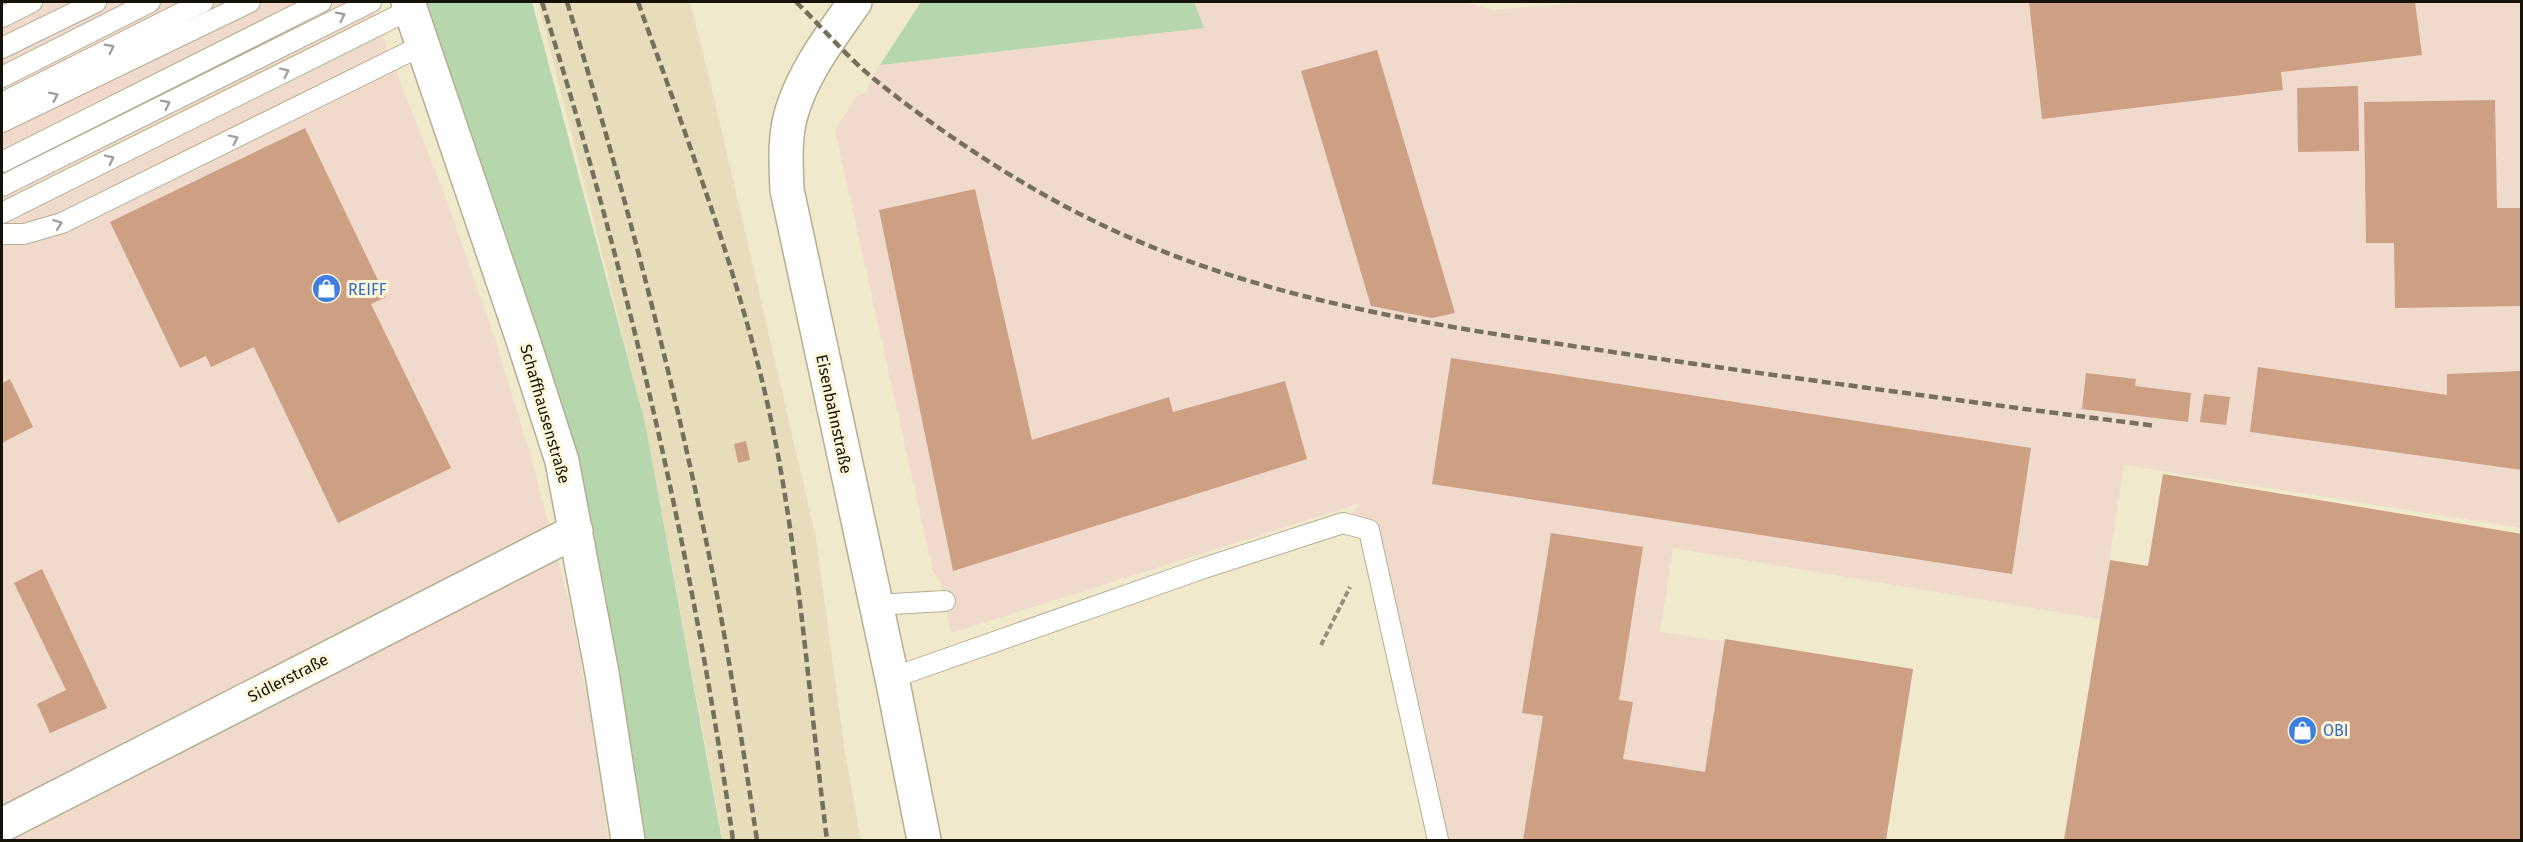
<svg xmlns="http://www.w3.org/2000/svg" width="2523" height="842" font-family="'Fira Sans',sans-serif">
  <rect width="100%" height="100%" fill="#f0e9cc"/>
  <path fill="#e7ddba" d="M538,2H690L716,106L816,538L845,753L861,840H723L645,422Z"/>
  <path fill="#efdacc" d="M2,2H369L449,207L496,342L533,464L573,619L598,761L608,840H2Z
    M921,2H1464L1494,10L1589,2H2521V528L2124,465L2100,619L1673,548L1660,632L1913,669L1886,840H1438L1370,530L1343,523L1361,503L951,633L940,579L933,572L835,130L857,96L866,92L872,77Z"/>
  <path fill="#b6d7ae" d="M408,2H532L645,422L722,840H628L583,563Z
    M921,2H1194L1204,28L880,65Z"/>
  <path fill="#cd9f83" d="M2029,2H2415L2422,55L2281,72L2283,90L2042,119Z
    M1377,50L1455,313L1432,318L1371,306L1301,71Z
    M2358,86L2359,151L2298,152L2297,88Z
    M2495,100L2497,208H2522V306L2395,308L2394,243H2366L2364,102Z
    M305,128L386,297L371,304L451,468L338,523L254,347L211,367L206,356L180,368L110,222Z
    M975,189L1032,440L1169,397L1173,412L1285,381L1307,459L953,571L879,210Z
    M1451,358L2031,448L2012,574L1432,484Z
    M2258,367L2447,395V374L2522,371V470L2250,432Z
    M2086,373L2136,379L2135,386L2191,393L2188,422L2082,409Z
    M10,379L33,427L2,443V383Z
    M2204,394L2230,397L2226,425L2200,422Z
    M746,441L750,460L738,463L734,444Z
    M2163,474L2522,534V840H2064L2110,560L2148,566Z
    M1551,533L1643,547L1619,700L1633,702L1623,759L1705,772L1725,639L1913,669L1886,840H1523L1543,716L1522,713Z
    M42,569L107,708L50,733L37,704L66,690L14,583Z"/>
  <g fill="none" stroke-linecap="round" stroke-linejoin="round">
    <defs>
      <path id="service" d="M2,17L32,2
        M2,48L96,2
        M2,77L150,2
        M2,103L203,2
        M2,122L250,2
        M2,162L321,2
        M2,186L371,2
        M2,213L411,9
        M2,234H24L62,223L423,45
        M875,605L945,601
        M892,678L1204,568L1343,523L1369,530L1438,840"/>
      <path id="minor" d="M408,2L523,340L562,461L602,673L628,840
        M855,2C832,35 804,71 792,111C784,136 786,164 787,190L892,678L924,840
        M2,825L576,531"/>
    </defs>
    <use href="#service" stroke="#b5ae93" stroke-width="22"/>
    <use href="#minor" stroke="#b5ae93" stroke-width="36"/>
    <path stroke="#95907b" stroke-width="4" stroke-dasharray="6 3" stroke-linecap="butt" d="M1321,645L1350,587"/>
    <use href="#service" stroke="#fff" stroke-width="20"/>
    <use href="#minor" stroke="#fff" stroke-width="33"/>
    <path stroke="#75705e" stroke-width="4.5" stroke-dasharray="9 4.5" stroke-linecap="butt" d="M542,2C628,275 693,556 733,840
      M567,2C622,182 670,365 708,550C728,646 742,743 757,840
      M638,2C692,153 752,306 780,466C802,590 811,716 827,840
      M796,2C822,27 846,56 874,79C941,133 1024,188 1102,225C1266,303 1441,326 1619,353C1798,379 1977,403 2156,426"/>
  </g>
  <defs><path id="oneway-chevron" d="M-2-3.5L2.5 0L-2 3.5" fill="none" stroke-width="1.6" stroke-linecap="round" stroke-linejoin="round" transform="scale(1.5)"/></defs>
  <g stroke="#a1a09c">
    <use href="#oneway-chevron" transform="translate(341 16) rotate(-27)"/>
    <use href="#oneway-chevron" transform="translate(110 48) rotate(-27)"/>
    <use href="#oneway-chevron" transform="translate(285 72) rotate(-26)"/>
    <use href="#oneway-chevron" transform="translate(54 96) rotate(-26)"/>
    <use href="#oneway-chevron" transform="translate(166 104) rotate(-27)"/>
    <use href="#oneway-chevron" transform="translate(234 139) rotate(-26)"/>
    <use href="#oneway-chevron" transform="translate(110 159) rotate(-26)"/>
    <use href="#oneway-chevron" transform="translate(58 224) rotate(-20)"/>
  </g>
  <defs>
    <symbol id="shop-disc" viewBox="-11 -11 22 22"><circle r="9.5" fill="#3f7fe0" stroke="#fdf6d9"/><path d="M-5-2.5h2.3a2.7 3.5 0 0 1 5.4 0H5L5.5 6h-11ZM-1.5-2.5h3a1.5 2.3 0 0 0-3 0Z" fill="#fff"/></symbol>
  </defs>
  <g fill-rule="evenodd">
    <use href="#shop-disc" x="310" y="272" width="33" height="33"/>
    <use href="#shop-disc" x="2286" y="714" width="33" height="33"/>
  </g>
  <g text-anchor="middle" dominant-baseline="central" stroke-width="6" stroke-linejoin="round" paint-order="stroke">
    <g font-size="16" fill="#366cbe" stroke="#fdf6d9" text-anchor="start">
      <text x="348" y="289">REIFF</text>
      <text x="2323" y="730">OBI</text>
    </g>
    <g font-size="16" fill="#151208" stroke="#fdf6d9">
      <text transform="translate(545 414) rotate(74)">Schaffhausenstraße</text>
      <text transform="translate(834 414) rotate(78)">Eisenbahnstraße</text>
      <text transform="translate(288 678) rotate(-27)">Sidlerstraße</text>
    </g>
  </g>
  <rect width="2523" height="842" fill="none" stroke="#151208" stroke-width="6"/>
</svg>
